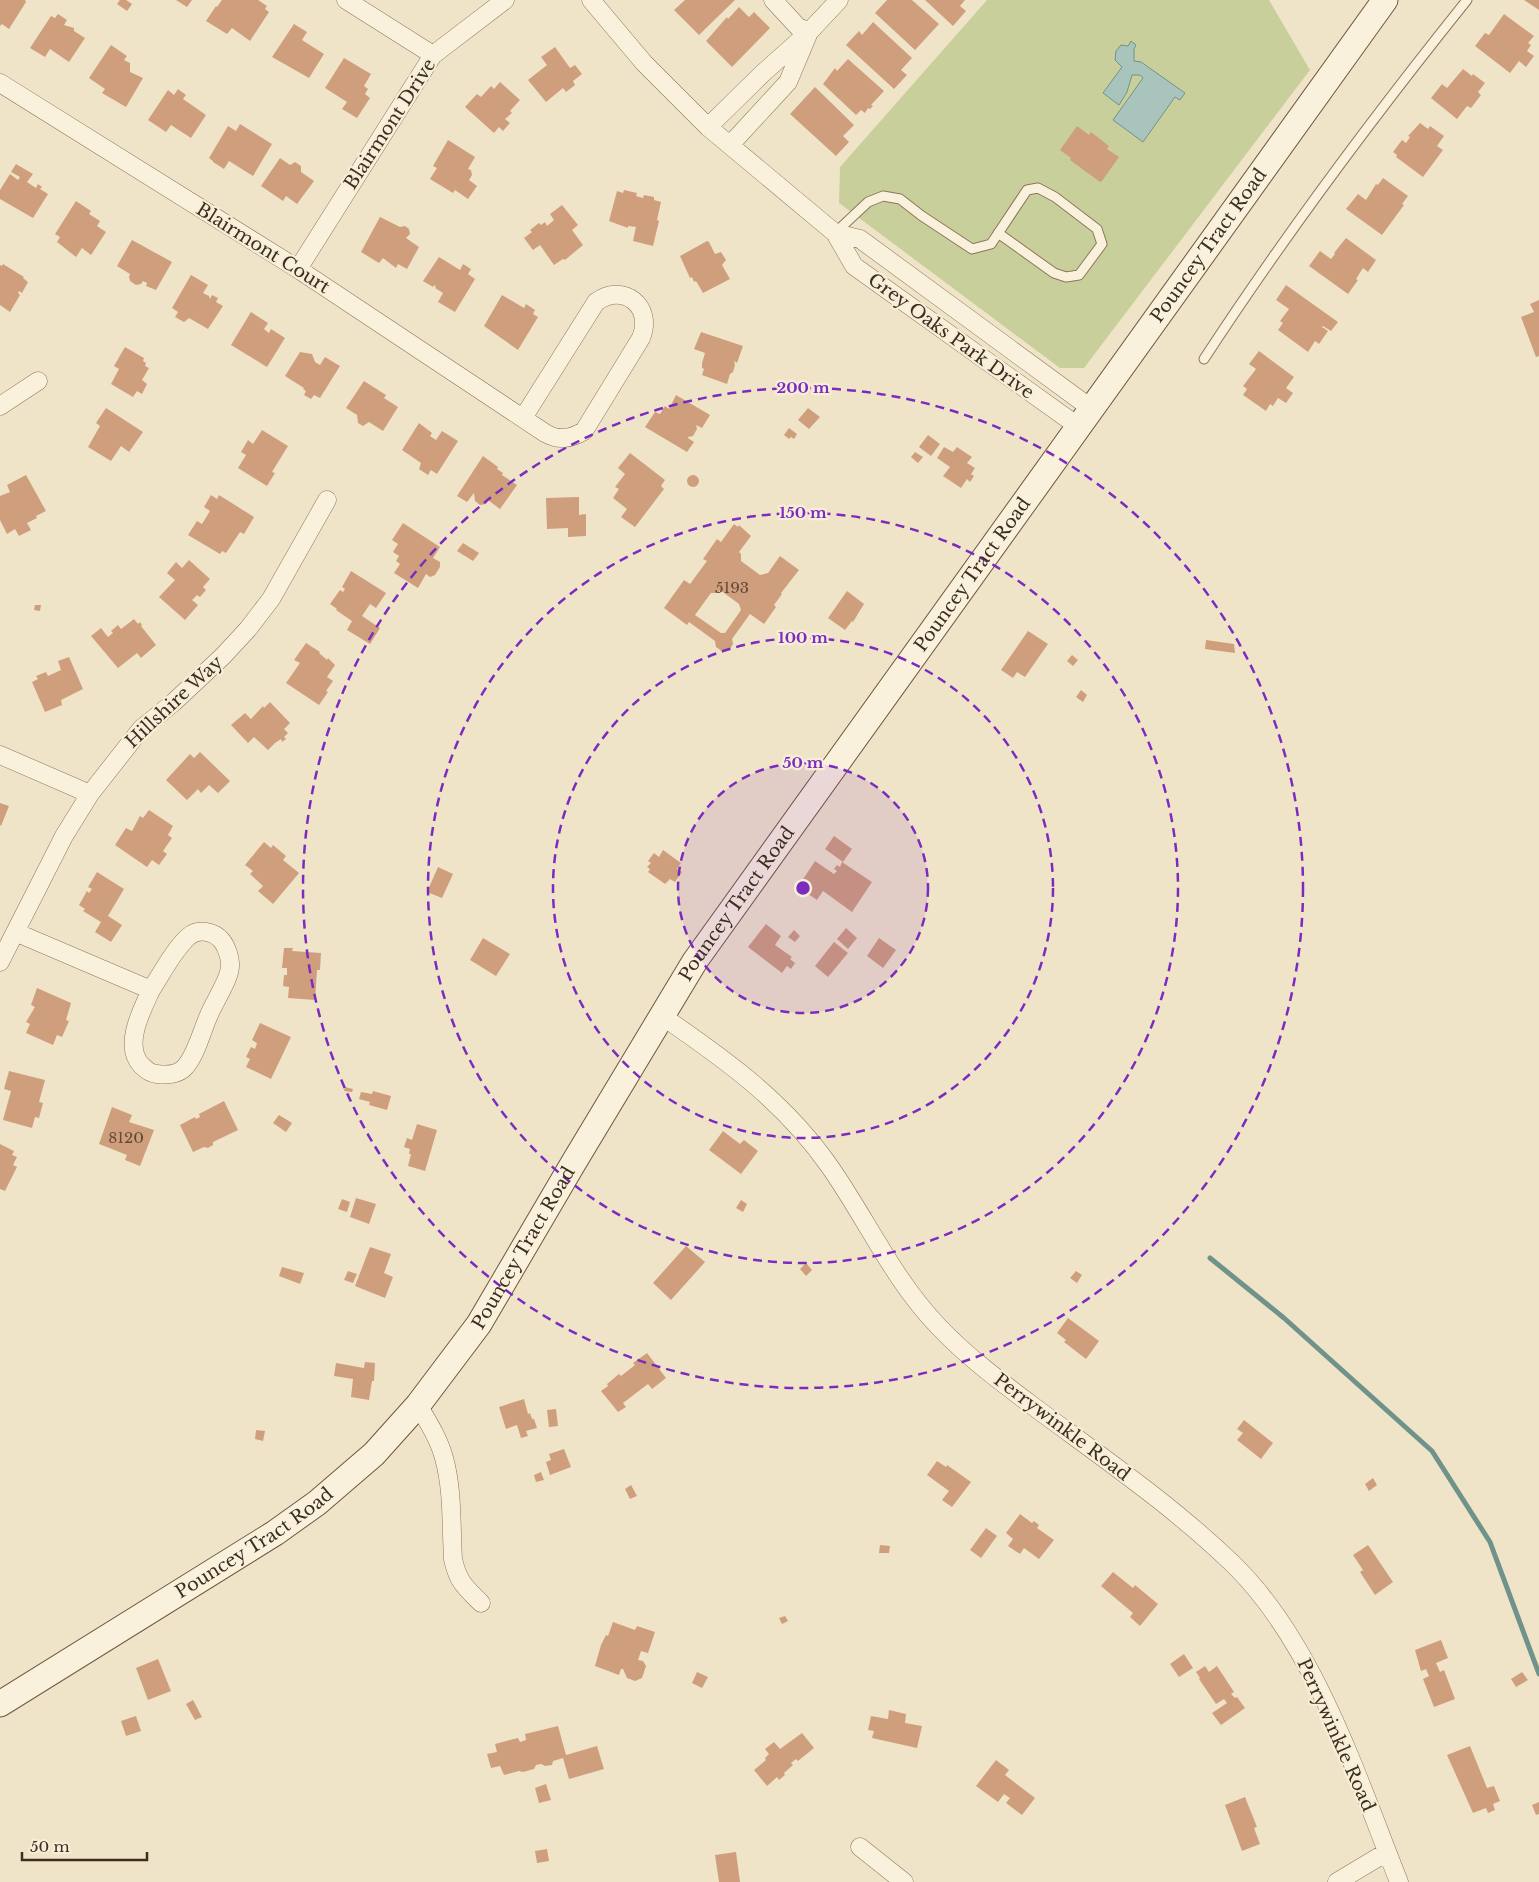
<svg xmlns="http://www.w3.org/2000/svg" width="1539" height="1882" font-family="'Libre Baskerville',serif">
  <rect width="100%" height="100%" fill="#f0e4c8"/>
  <path fill="#c9cf9b" d="M987,0H1269L1310,70L1084,368H1060L839,203L840,167Z"/>
  <path fill="#a9c4bc" stroke="#6f938a" d="M1131,41L1136,45L1134,49V61L1141,62L1185,93L1180,100L1175,97L1143,142L1113,120L1143,78L1140,75H1132L1127,92L1119,105L1103,93L1122,67L1115,60L1116,51L1121,45L1128,46Z"/>
  <g fill="none" stroke-linecap="round" stroke-linejoin="round">
    <path stroke="#6f938a" stroke-width="5" d="M1210,1258L1284,1318L1432,1451L1490,1542L1539,1674"/>
  </g>
  <path fill="#cf9f7d" fill-rule="evenodd" d="M0,0H25L26,2L9,29L2,24L0,26Z
    M120,0H126L132,4L127,11L117,4Z
    M176,0H192L187,7Z
    M222,0H258L267,6L265,9L269,12L250,41L232,28L227,34L206,21L216,6L217,7Z
    M685,0H735L699,35L674,10Z
    M887,0H912L939,24L915,50L875,13Z
    M925,0H965L960,6L966,11L953,26Z
    M1524,0H1539V10Z
    M739,7L749,17L754,12L770,28L732,67L706,41L727,17L728,19Z
    M58,14L67,20L64,25L74,28V31L85,38L69,62L50,49L45,57L30,48L51,16L55,18Z
    M1504,14L1534,36L1528,43L1531,45L1527,51L1534,56L1526,67L1519,61L1510,73L1475,46L1485,33L1489,35Z
    M873,22L912,58L901,70L907,75L894,89L846,45L859,31L862,35Z
    M294,24L307,32L302,40L324,54L309,78L272,57Z
    M111,45L127,56L124,60L130,63V72L143,78L126,107L102,93L105,89L89,78Z
    M555,47L570,68L575,65L582,74L573,81L575,85L566,92L563,88L546,102L528,80L547,65L541,57Z
    M344,58L371,74L364,86L368,89L365,94L370,98L357,118L342,109L347,102L325,88Z
    M848,59L884,91L871,105L873,106L870,109L868,108L865,113L861,110L856,115L823,84L835,68L837,71Z
    M1463,69L1472,76L1473,74L1485,83L1478,92L1481,95L1471,108L1467,106L1457,119L1431,98L1442,84L1447,88Z
    M500,82L520,100L510,111L512,113L505,119L510,123L503,131L499,127L494,133L465,107L477,94L481,97L491,86L494,89Z
    M815,87L854,125L843,136L849,142L836,156L790,114Z
    M178,89L186,95L183,99L206,115L191,138L171,125L166,132L148,120L168,90L174,95Z
    M1420,123L1428,129L1430,126L1444,136L1437,146L1443,150L1423,177L1396,157L1397,155L1393,152L1402,140L1406,143L1410,137L1408,136Z
    M240,124L272,144L253,176L229,161L224,169L213,162V161L209,158L228,126L236,131Z
    M1077,126L1089,135L1091,132L1109,146L1107,149L1119,157L1102,181L1100,182L1070,160L1071,158L1060,150Z
    M448,140L475,157L468,169L471,170L472,175L469,180L477,186L468,199L455,190L453,193L430,179L437,168L433,166Z
    M280,158L290,165L295,162L301,166V172L314,181L297,204L286,196L283,201L261,186Z
    M16,164L33,174L27,182L36,188L38,184L42,187L40,189L48,194L33,218L0,199V190L10,174L18,180L20,177L11,172Z
    M1383,178L1408,196L1402,204L1404,205L1382,235L1346,209L1358,194L1366,200L1376,184L1378,185Z
    M624,190L637,193L636,196L643,198L644,195L654,197V200L661,202L657,220L659,221L653,246L633,241L636,227L628,226V228L609,221L617,191L623,193Z
    M76,201L91,211L89,214L100,221L97,226L106,232L91,255L82,248L76,257L57,242L60,237L55,234Z
    M562,205L578,225L572,230L583,245L565,260L563,259L554,265L540,245L533,250L524,238L532,232L530,230L539,223L541,225L545,222L547,226L554,220L550,214Z
    M380,217L400,227L405,226L409,229L410,234L406,238L419,247L407,269L398,264L396,268L383,258L379,263L361,252Z
    M1346,238L1376,260L1368,272L1363,268L1356,279L1358,280L1348,294L1309,266L1320,251L1331,259L1335,254L1334,253Z
    M132,240L172,262L156,290L146,286L147,283L143,281L141,284L136,285L130,281L129,277L130,274L117,266Z
    M707,241L709,242L715,254L721,252L726,260L722,265L730,279L703,293L696,281L694,282L692,277L690,278L680,256Z
    M439,257L460,270L463,264L471,269L468,274L475,279L455,312L438,302L443,293L435,288L436,287L434,285L433,287L423,281Z
    M3,264L24,277L23,278L28,282L22,293L19,291L18,293L20,295L10,312L0,305V265L2,266Z
    M191,275L208,285L203,293L209,296L210,299L212,295L218,298L216,302L223,306L208,329L189,318L184,322L175,317L178,312L172,308Z
    M1286,285L1338,322L1331,331L1323,326L1322,327L1328,331L1319,344L1315,341L1308,352L1278,330L1283,323L1280,321L1289,309L1276,300Z
    M502,295L524,308L526,304L535,310L533,314L538,317L518,350L484,326Z
    M1539,300V356L1536,357L1521,317L1534,312L1530,304Z
    M251,312L268,323L264,329L269,333L271,329L285,338L267,367L231,345Z
    M701,332L743,346L737,363L734,361L735,365L733,372L730,374L727,384L702,375L704,369L702,368V363L705,353L694,349Z
    M125,347L144,358L143,361L146,363L145,366L149,368L142,380L147,384L142,394L137,391L133,397L111,384L119,369L114,366Z
    M1259,351L1294,377L1286,388L1293,393L1286,403L1278,398L1273,406L1270,404L1266,411L1243,395L1247,389L1243,386L1256,369L1249,364Z
    M300,352L312,354L315,362L320,365L325,357L340,366L320,398L314,395L311,399L304,395L306,391L303,389L304,388L285,376Z
    M364,381L386,395L384,398L398,407L383,431L369,422L363,426L358,423L357,415L346,408Z
    M676,395L710,415L702,428L696,425L697,429L693,436L688,437V438L694,442L687,452L645,427L655,412L660,414L665,406L669,409Z
    M106,408L143,432L129,452L121,446L111,461L88,447L100,426L96,423Z
    M808,408L820,417L809,429L798,420Z
    M419,423L432,433L430,436L436,440L442,431L458,441L437,474L431,470L428,475L419,469L421,463L402,450Z
    M789,428L797,434L794,439L791,437L789,439L784,435Z
    M262,430L288,446L272,472L275,473L267,486L238,468L246,455L241,452L248,440L253,444Z
    M928,435L940,444L931,456L919,447Z
    M944,447L953,452L957,447L972,457L967,463L975,468L971,474L974,476L970,482L967,479L961,488L943,476L950,467L937,458Z
    M915,452L923,457L918,463L911,457Z
    M630,453L665,480L661,486L664,489L635,527L621,517L627,509L613,498L619,489L615,487L625,474L618,468Z
    M483,456L498,467L497,469L503,473L502,475L517,485L500,509L488,500L486,504L480,505L475,501L474,493L467,502L457,496Z
    M687 481a6 6 0 1 1 12 0a6 6 0 1 1-12 0Z
    M26,475L46,511L36,516L37,518L27,523L31,530L19,536L15,529L7,534L0,520V496L10,492L7,485Z
    M211,495L217,499L219,495L254,517L244,534L240,532L226,553L222,551L220,554L188,535L197,521L202,524L210,511L204,507Z
    M579,497V515L586,514V536L568,537V528L547,529L546,498Z
    M403,523L440,547L433,558L440,562V567L435,575L430,577L426,574L418,588L394,573L400,564L396,561L399,556L393,552L398,544L392,540Z
    M734,524L738,527L739,525L751,536L739,552L741,554V561L760,575L768,573L780,556L799,570L781,593L782,594L774,605L776,607L764,624L750,614L732,639L733,644L729,650L723,652L716,647L715,641L689,622L687,625L664,608L684,580L690,584L707,561L703,559L717,539L721,542ZM720,590L739,604L741,610L725,633H721L695,615L711,593H718Z
    M463,543L479,553L473,561L457,551Z
    M189,560L210,579L203,587L206,590L200,597L197,595L192,600L198,605L185,620L159,597L175,580L167,573L176,562L182,568Z
    M351,571L386,593L376,608L370,604L362,616L380,628L370,644L347,630L352,621L336,610L337,609L330,604L340,590L343,592L345,589L342,587Z
    M847,591L864,604L853,622L852,621L845,630L828,618Z
    M35,605H41L40,611L34,610Z
    M134,619L138,624L140,622L142,625L141,626L156,645L141,658L137,653L118,668L91,636L101,628L108,637L113,633L111,631L118,625L121,629Z
    M1028,631L1048,644L1025,677L1017,672L1013,678L1001,670Z
    M1206,640L1234,644L1235,653L1205,649Z
    M306,643L320,652L319,653L327,660L328,658L335,665L327,677L333,681L326,691L328,692L319,705L286,683L300,663L294,660Z
    M1072,655L1078,660L1073,666L1067,661Z
    M69,657L83,689L61,700L62,705L45,712L32,682L38,679L36,676L46,672L48,676L61,670L58,661Z
    M1081,690L1087,695L1083,702L1076,697Z
    M270,702L290,723L284,729L288,733L284,737L286,739L282,742L281,739L275,743L268,750L254,737L248,743L231,725L245,713L251,719L263,706L264,708Z
    M200,752L230,781L218,793L209,785L201,793L198,789L187,800L166,780L190,754L194,758Z
    M0,803L9,806L1,826L0,825Z
    M149,810L173,826L168,835L172,838L163,851L167,854L159,865L152,860L147,867L115,845L126,828L132,831L140,816L143,818Z
    M834,836L852,849L843,862L825,849Z
    M264,842L271,848L273,845L286,856L283,860L299,873L273,904L258,891L263,886L250,874L253,871L245,865Z
    M663,850L681,863L677,869L682,872L675,882L670,879L665,884L648,872L650,869L647,867L651,863L648,861L654,853L659,857Z
    M815,861L834,874L837,871L834,869L837,865L840,867L842,862L872,882L852,912L823,891L817,900L798,887Z
    M438,867L453,874L442,898L427,892Z
    M97,872L124,889L108,916L122,925L111,942L95,932L101,922L83,911L85,909L79,905L87,891L89,893L92,889L88,887Z
    M766,924L781,936L775,945L792,957L790,959L795,963L791,969L787,966L782,973L748,947Z
    M846,928L857,938L848,949L837,939Z
    M794,930L800,936L795,942L788,937Z
    M483,938L510,954L496,976L470,960Z
    M879,938L896,950L883,968L867,956Z
    M834,942L848,953L828,977L815,966Z
    M284,948H293L292,951L321,953L320,970H317L315,1000L288,998L289,987L283,986L284,975H287V968H282Z
    M37,988L71,1003L66,1020L69,1021L62,1037L57,1035L53,1045L26,1033L30,1024L26,1022L35,1007L31,1005Z
    M260,1023L291,1037L271,1079L246,1067L250,1059L246,1057L251,1047L255,1049L257,1043L252,1040Z
    M9,1071L45,1080L39,1102L43,1103L39,1118L35,1117L32,1128L3,1120L11,1091L4,1089Z
    M345,1087L353,1089L352,1092L344,1091Z
    M373,1091L391,1096L387,1110L369,1105L370,1102L359,1099L361,1092L372,1094Z
    M224,1101L238,1130L213,1142V1145L208,1148L204,1147L193,1152L180,1125L195,1117L196,1119L200,1117L199,1114Z
    M112,1107L132,1115L129,1122L154,1130L140,1166L125,1160L127,1155L99,1144Z
    M279,1115L292,1123L286,1132L273,1123Z
    M417,1124L437,1130L425,1171L408,1166L411,1154H409L410,1149L404,1147L407,1138L412,1140Z
    M723,1131L740,1144L744,1140L758,1151L741,1174L709,1150Z
    M0,1144L14,1151L12,1155L17,1157L13,1165L17,1167L5,1191L0,1189Z
    M356,1198L376,1204L369,1224L350,1217Z
    M342,1199L350,1202L347,1212L338,1209Z
    M741,1200L747,1204L743,1212L736,1208Z
    M686,1246L705,1262L671,1300L653,1283Z
    M370,1247L391,1254L384,1273L393,1277L385,1298L355,1286Z
    M806,1263L812,1270L806,1276L800,1269Z
    M282,1267L304,1273L300,1284L279,1276Z
    M348,1271L357,1274L353,1283L344,1280Z
    M1076,1271L1082,1275L1077,1283L1070,1278Z
    M1068,1318L1099,1341L1086,1359L1064,1342L1066,1340L1057,1333Z
    M647,1353L666,1378L652,1389L648,1384L623,1403L626,1407L618,1412L601,1391L608,1386L607,1384L619,1374L621,1376L635,1365L633,1363Z
    M365,1362L375,1363L374,1381H372L369,1400L351,1397L353,1379L334,1376L336,1363L364,1368Z
    M524,1399L528,1414L530,1413L532,1419H534L537,1428L526,1431L528,1436L521,1438L517,1425L506,1429L499,1407Z
    M556,1409L558,1426L549,1427L547,1410Z
    M1244,1420L1273,1443L1261,1459L1237,1440L1243,1433L1237,1429Z
    M256,1430L265,1431L263,1441L255,1439Z
    M564,1449L571,1467L550,1475L546,1462L551,1460L549,1454Z
    M937,1461L946,1467L947,1465L971,1482L952,1507L942,1500L949,1491L927,1475Z
    M541,1472L544,1480L536,1482L534,1475Z
    M1373,1478L1377,1485L1369,1491L1365,1484Z
    M631,1485L637,1496L630,1499L625,1489Z
    M1020,1514L1032,1523L1034,1521L1039,1525L1037,1528L1054,1540L1039,1559L1024,1548L1020,1554L1008,1546L1013,1539L1006,1533Z
    M986,1528L997,1536L981,1558L970,1550Z
    M880,1545L890,1546L889,1553H879Z
    M1368,1545L1393,1582L1375,1595L1360,1572L1363,1570L1353,1555Z
    M1113,1572L1133,1588L1135,1585L1158,1604L1140,1626L1130,1617L1133,1613L1101,1586Z
    M785,1616L788,1621L782,1624L779,1618Z
    M613,1622L635,1630L637,1626L655,1632L648,1653L641,1651L638,1660L643,1661L646,1666L642,1678L635,1681L627,1678L623,1669H621L619,1675L595,1666L601,1645L606,1635L608,1636Z
    M1441,1640L1448,1658L1436,1663L1440,1672L1444,1670L1455,1699L1434,1707L1423,1679L1429,1676L1426,1669L1421,1671L1415,1650Z
    M1184,1654L1193,1668L1179,1677L1170,1664Z
    M158,1659L171,1691L148,1700L136,1668Z
    M1205,1666L1209,1672L1217,1666L1234,1692L1231,1694L1235,1698L1237,1697L1245,1708L1221,1725L1212,1713L1227,1703L1224,1699L1216,1704L1199,1679L1200,1678L1196,1672Z
    M697,1672L708,1677L702,1688L692,1683Z
    M1522,1672L1528,1680L1516,1687L1511,1679Z
    M193,1700L202,1717L195,1720L186,1704Z
    M889,1710L906,1714L905,1723L922,1726L917,1748L872,1738L874,1731L868,1730L871,1716L888,1719Z
    M136,1716L141,1731L126,1736L121,1721Z
    M558,1726L566,1755L597,1746L604,1769L569,1779L563,1758L553,1761L552,1765L545,1766L541,1764L536,1765L534,1769L523,1772L519,1771L504,1775L500,1766L491,1768L487,1754L497,1752L495,1744L518,1738L520,1742L526,1740L525,1734Z
    M802,1733L814,1748L798,1761L796,1759L791,1763L793,1765L784,1773L785,1775L779,1780L777,1777L767,1786L754,1770L766,1760L765,1758L769,1754L765,1749L774,1742L780,1749Z
    M1470,1746L1487,1788L1494,1786L1500,1801L1493,1804L1495,1810L1488,1813L1486,1808L1473,1813L1447,1755Z
    M996,1760L1009,1770L1005,1775L1035,1798L1022,1815L1006,1803L1010,1798L1004,1794L998,1802L976,1786Z
    M546,1784L551,1800L539,1803L535,1788Z
    M1245,1797L1257,1827L1254,1828L1260,1844L1242,1851L1225,1805Z
    M1539,1802V1814L1536,1815L1532,1805Z
    M547,1849L549,1861L537,1863L535,1851Z
    M736,1852L740,1882H719L715,1855Z"/>
  <g fill="none" stroke-linecap="round" stroke-linejoin="round">
    <defs>
      <path id="lane" d="M835,233L868,202L883,196L900,199L922,216L972,249L991,244L1027,190L1038,188L1055,197L1097,229L1102,244L1079,275L1066,277L1054,273L998,233
        M1204,359C1285,235 1374,116 1467,0"/>
      <path id="street" d="M346,0L433,55
        M591,0L644,63L708,127L835,233L854,266L1079,427
        M773,0L798,27L809,32L839,0
        M0,83L298,269L545,433C559,441 570,439 584,431L641,338C654,306 623,282 596,302L523,418
        M708,127L763,73L809,32L788,82L730,145
        M835,233L860,239L1092,409
        M298,269L433,55L505,0
        M0,406L38,381
        M0,755L90,794
        M15,932L151,990C142,1010 123,1045 141,1065C147,1070 149,1073 157,1074C164,1075 176,1075 183,1069C195,1059 202,1030 209,1015C214,1002 230,979 230,966C231,959 226,946 222,941C214,931 198,928 188,937C173,951 162,973 151,990
        M0,962L64,836L90,794L141,729L174,702L223,656L248,629L271,599L327,500
        M662,1016C726,1060 785,1102 830,1167C867,1220 893,1279 938,1326C968,1358 1005,1385 1041,1412C1106,1460 1174,1507 1233,1564C1315,1644 1357,1777 1399,1882
        M418,1405C428,1422 439,1439 444,1458C453,1490 451,1526 453,1559C458,1582 465,1587 481,1603
        M860,1847L904,1882
        M1337,1882L1387,1852"/>
      <g id="secondary">
        <path id="s1" d="M0,1704L275,1533L317,1503L374,1454L418,1405L479,1324L574,1162L695,961L1385,0"/>
      </g>
    </defs>
    <use href="#lane" stroke="#8d765c" stroke-width="11"/>
    <use href="#street" stroke="#8d765c" stroke-width="19"/>
    <use href="#secondary" stroke="#6f573f" stroke-width="27"/>
    <use href="#lane" stroke="#faf1dc" stroke-width="9"/>
    <use href="#street" stroke="#faf1dc" stroke-width="18"/>
    <use href="#secondary" stroke="#faf1dc" stroke-width="25"/>
  </g>
  <circle cx="803" cy="888" r="125" fill="#7b2cbf" fill-opacity=".12"/>
  <g fill="none" stroke="#7b2cbf" stroke-width="2.5" stroke-dasharray="9 6">
    <circle cx="803" cy="888" r="125"/>
    <circle cx="803" cy="888" r="250"/>
    <circle cx="803" cy="888" r="375"/>
    <circle cx="803" cy="888" r="500"/>
  </g>
  <g text-anchor="middle" dominant-baseline="central" stroke-width="4.5" stroke-linejoin="round" paint-order="stroke">
    <g font-size="15" fill="#624a37">
      <text x="732" y="587">5193</text>
      <text x="126" y="1137">8120</text>
    </g>
    <g font-size="18" fill="#3d2e20" stroke="#f7eed8">
      <text transform="translate(390 124) rotate(-57)">Blairmont Drive</text>
      <text stroke="none"><textPath href="#s1" startOffset="1921">Pouncey Tract Road</textPath></text>
      <text transform="translate(263 248) rotate(32)">Blairmont Court</text>
      <text transform="translate(951 336) rotate(36)">Grey Oaks Park Drive</text>
      <text stroke="none"><textPath href="#s1" startOffset="1516">Pouncey Tract Road</textPath></text>
      <text transform="translate(174 702) rotate(-43)">Hillshire Way</text>
      <text stroke="none"><textPath href="#s1" startOffset="1111">Pouncey Tract Road</textPath></text>
      <text stroke="none"><textPath href="#s1" startOffset="706">Pouncey Tract Road</textPath></text>
      <text transform="translate(1062 1427) rotate(37)">Perrywinkle Road</text>
      <text stroke="none"><textPath href="#s1" startOffset="301">Pouncey Tract Road</textPath></text>
      <text transform="translate(1336 1735) rotate(66)">Perrywinkle Road</text>
    </g>
  </g>
  <circle cx="803" cy="888" r="8" fill="#7b2cbf" stroke="#f7eed8" stroke-width="2.5"/>
  <g font-size="15" text-anchor="middle" font-weight="bold" fill="#7b2cbf" stroke="#f7eed8" stroke-width="4.5" stroke-linejoin="round" paint-order="stroke">
    <text x="803" y="393">200 m</text>
    <text x="803" y="518">150 m</text>
    <text x="803" y="643">100 m</text>
    <text x="803" y="768">50 m</text>
  </g>
  <path d="M22 1852v8h125v-8" fill="none" stroke="#3d2e20" stroke-width="2.5"/>
  <text x="30" y="1852" font-size="15" fill="#3d2e20" stroke="#f7eed8" stroke-width="4" paint-order="stroke">50 m</text>
</svg>
